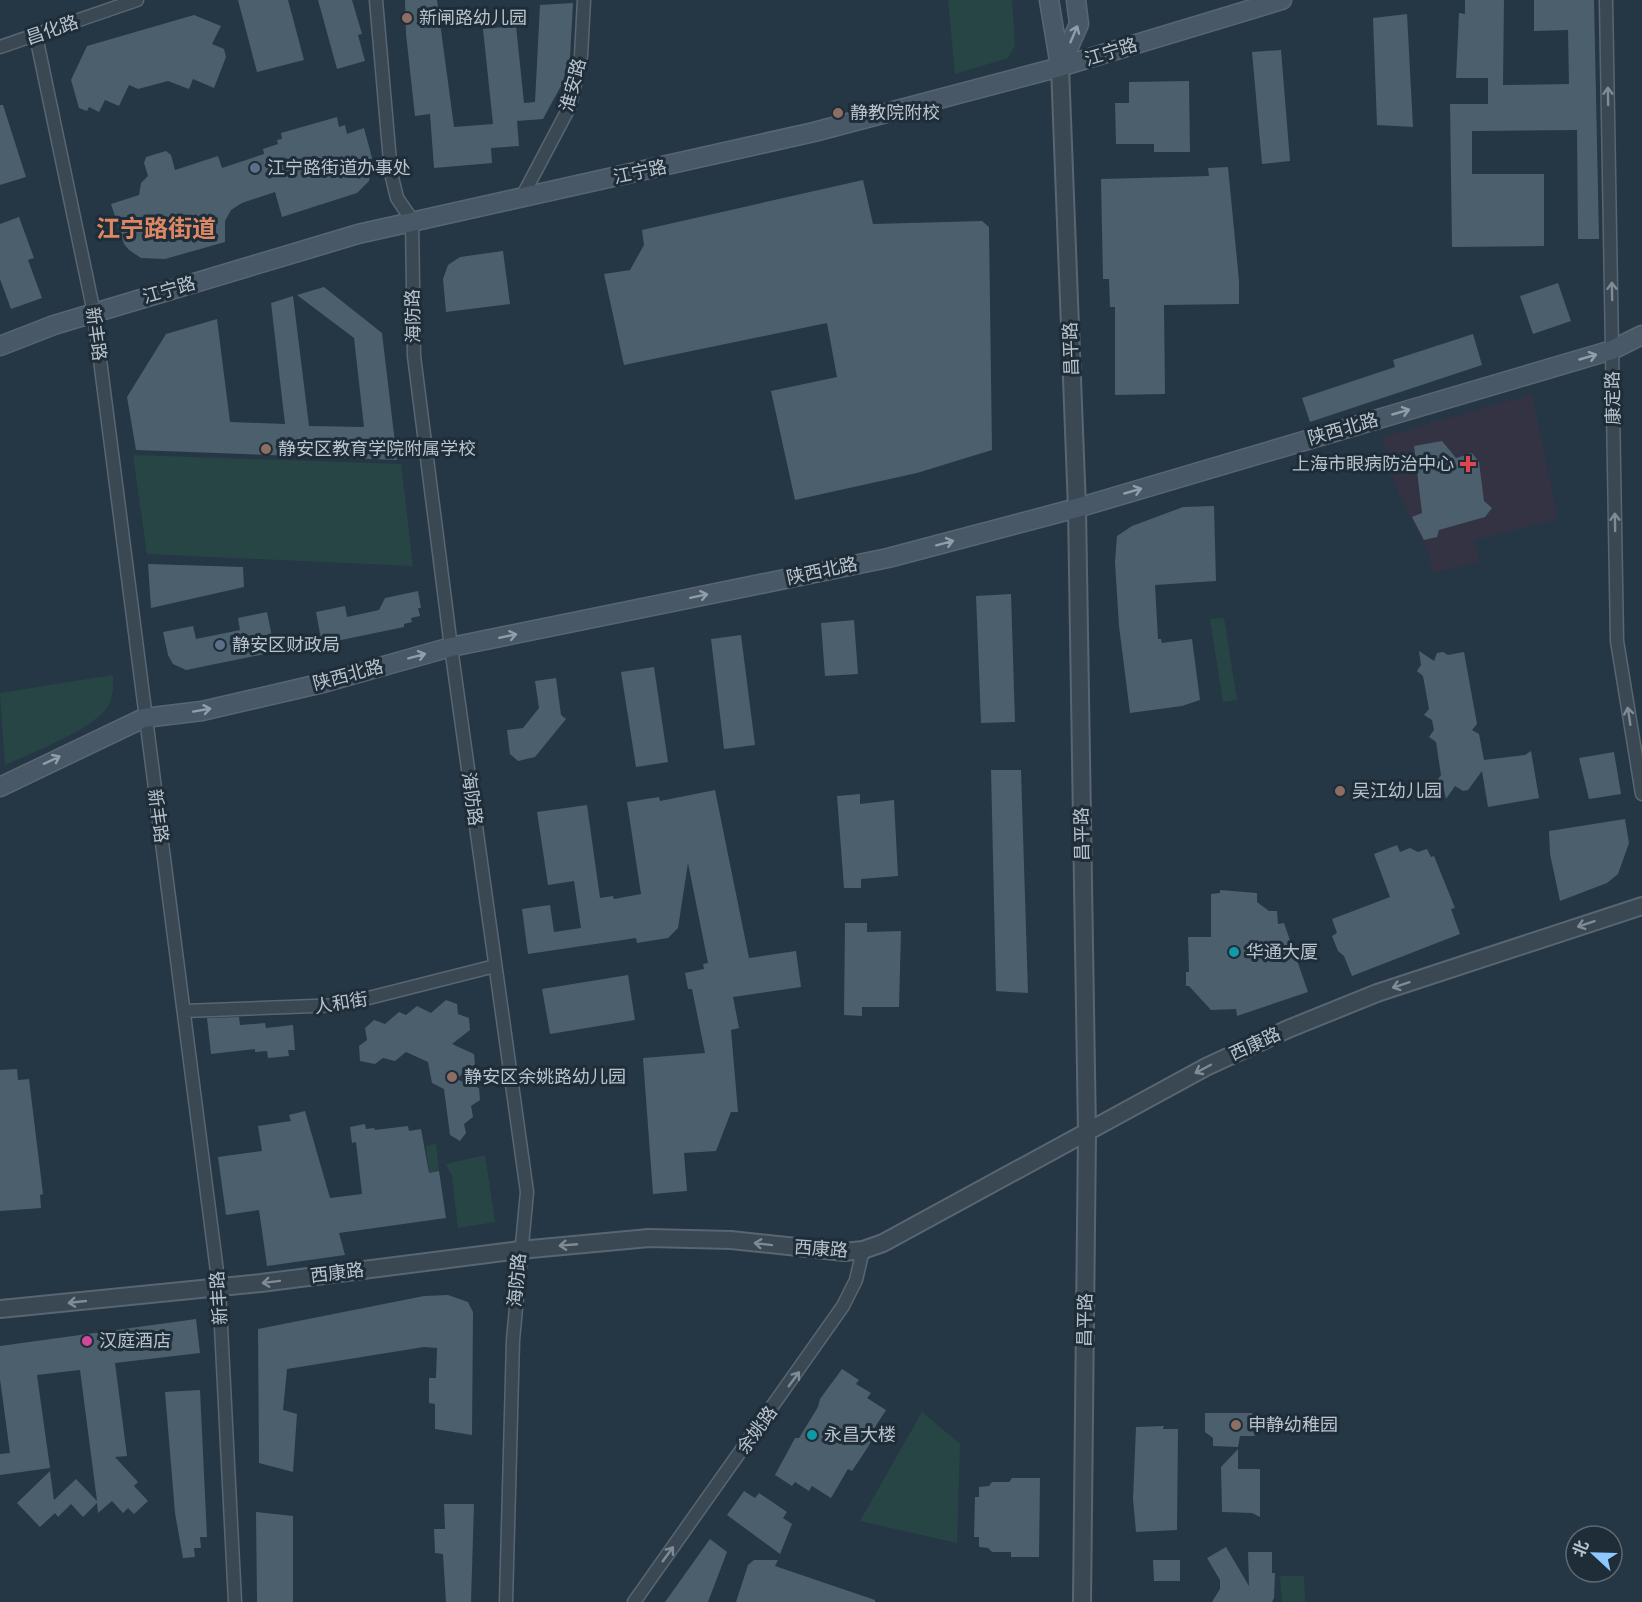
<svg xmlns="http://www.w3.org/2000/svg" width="1642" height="1602" font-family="Montserrat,'Noto Sans SC',sans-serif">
  <rect width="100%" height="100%" fill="#253745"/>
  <path fill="#334" d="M1532,394L1558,519L1474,540L1479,562L1432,573L1429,553L1397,491L1382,437Z"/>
  <path fill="#284545" d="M948,0H1012L1015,45L1008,58L955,74Z
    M133,455L401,464L413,566L147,554Z
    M1224,618L1237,700L1223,702L1210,619Z
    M113,675C113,686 114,696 108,706C96,728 29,754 5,765L0,693Z
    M436,1144L439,1171L429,1173L426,1146Z
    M485,1155L495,1222L458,1228L452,1176L446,1164Z
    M922,1412L960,1444L957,1543L860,1521Z
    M1280,1576H1304L1305,1602H1282Z"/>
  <path fill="#4c5f6d" d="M238,0H288L304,60L257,72Z
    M318,0H352L362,34L358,35L365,61L337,69Z
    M405,0H437L454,127L493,124L483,29L516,26L524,103L535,102L540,5L573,3L570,58L562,84L543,119L517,121L519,146L491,148L492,163L434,168L430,114L415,116L406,34Z
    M1465,0H1504L1503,85L1569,84L1568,30L1534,31V0H1594L1599,239H1578L1577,130L1472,131V174H1544V246L1452,247L1450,104H1488V78H1456L1459,13L1465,14Z
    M1407,14L1413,127L1377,125L1373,18Z
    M194,15L221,26L212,44L224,49L226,57L214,88L193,79L189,89L168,81L138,89L129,85L119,106L105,100L99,112L89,107L87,111L79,108L71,80L87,46Z
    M1281,50L1290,161L1262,164L1252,52Z
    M1189,81L1190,152H1154V144H1116L1115,103H1129V82Z
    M0,105H3L26,177L0,185Z
    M337,117L339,127L345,125L347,134L364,128L372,158L369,181L357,193L282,217L275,192L242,203L231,210L225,221V242L165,259L141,258L129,250L124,244L111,204L139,195L141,183L148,176L144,163L146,157L166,151L171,155L175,170L218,156L222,168L264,154L263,149L278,144L277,140L282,139L281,133Z
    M1228,167L1239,281V304L1164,305L1165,394L1115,395V307H1110L1109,279H1103L1101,179L1209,176L1208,168Z
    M863,180L873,224L982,221L989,227L992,450L917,473L795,500L771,391L837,377L827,323L624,365L604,274L630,270L644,245L642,230Z
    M19,217L34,258L28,260L42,298L11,309L0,279V224Z
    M503,251L510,304L446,312L443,279L448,265L460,257Z
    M1558,283L1571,321L1533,334L1520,296Z
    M324,287L382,333L397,460L136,450L127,397L166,334L217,319L230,422L285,424L271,303L293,296L309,426L364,427L354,338L297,295Z
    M1473,334L1482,365L1310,422L1302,398L1395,367L1393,360Z
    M1442,441L1456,458L1472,453L1479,462L1484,501L1492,508L1485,517L1439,530L1437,537L1424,540L1412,517L1422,513L1414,446Z
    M1214,506L1216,581L1155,585L1158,639H1161L1162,643L1192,639L1200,700L1182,706L1130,713L1119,626L1115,562L1117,536L1132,526L1183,507Z
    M148,564L243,567L244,587L151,608Z
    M418,591L421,608H418L420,616L411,618L412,622L404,624V627L322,644L316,612L345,606L347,617L379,610L385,598Z
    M1011,594L1015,722L981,723L976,596Z
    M267,612L275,652L186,670L173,664L168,655L163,632L193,626L196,639L240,630L238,618Z
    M854,620L858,674L825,676L821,623Z
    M741,635L755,745L724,749L711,639Z
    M1419,651L1434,661L1437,653L1443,652L1448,655L1464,652L1477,724L1472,730L1479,734L1484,760L1525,755L1531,751L1539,798L1488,807L1482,771L1468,790L1463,791L1455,786L1446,799L1443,786L1437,781L1441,775L1436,742L1429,737L1434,730L1432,720L1424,715L1429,709L1423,676L1417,671L1421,665Z
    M654,667L668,762L636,767L621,672Z
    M556,678L561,715L566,719L535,757L518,761L510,754L507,730L523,728L539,708L535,681Z
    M1614,752L1621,794L1589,799L1579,758Z
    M991,770H1021L1028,993L996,991Z
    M715,790L749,958L796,951L801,987L733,997L739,1028L731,1030L738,1112H731L716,1151L684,1153L687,1191L653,1194L643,1058L705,1053L692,989H688L685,973L704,969L703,964L708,963L688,863L678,928L668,938L637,943L636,938L528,954L522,909L550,905L554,932L581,928L574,881L548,885L537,812L587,805L600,898L613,896L614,899L641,894L627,802L659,797L660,801Z
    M860,794V804L894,800L898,876L861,879V888H844L837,796Z
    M1625,819L1629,843L1618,874L1607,883L1560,901L1550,854L1549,831Z
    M1397,845L1400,852L1410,848L1418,852L1427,849L1431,857L1434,856L1455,908L1451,909L1460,934L1352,976L1344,956L1338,951L1332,936L1337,933L1332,919L1390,897L1374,854Z
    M1220,890L1257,893V902L1269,911H1277L1278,924L1284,923L1308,992L1237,1016L1236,1009L1211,1010L1189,986H1186V972H1189L1188,937H1211V894L1220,893Z
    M845,923H867V932L901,931L899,1007H862V1016L844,1015Z
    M628,975L635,1020L550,1034L542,989Z
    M446,1000L457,1004L458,1014L469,1018L470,1030L452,1044L474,1054L475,1065L456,1079L479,1088L480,1100L471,1106L473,1117L464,1124L466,1133L460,1141L450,1135L444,1089L432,1083L428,1062L406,1052L395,1061L383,1058L375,1064L360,1061L359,1046L367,1040L365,1028L374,1020L385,1024L399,1012L406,1015L417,1006L431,1013Z
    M239,1017L240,1025L265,1023L266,1028L293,1025L295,1050H288L289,1056L268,1058L267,1051L255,1052V1049L211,1054L207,1018Z
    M17,1069L18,1080L29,1079L43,1194L40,1195L41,1208L0,1211V1070Z
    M305,1111L330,1198L362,1194L356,1142L352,1143L350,1127L365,1124L366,1129L374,1128L375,1130L408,1126L409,1131L421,1129L429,1173L439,1171L446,1218L339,1233L345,1255L267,1266L259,1210L226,1215L218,1157L262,1151L258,1126L291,1121L289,1115Z
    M448,1295L468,1302L473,1312L472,1435L435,1429V1404L429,1403V1378H436L437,1348L424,1347L287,1369L283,1410L297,1414L293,1472L259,1463L258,1329L424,1296Z
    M196,1319L200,1353L115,1363L127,1456L115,1457L138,1482L134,1486L148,1501L134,1514L128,1508L123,1513L112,1501L98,1513L97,1503L83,1517L71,1504L58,1517L55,1513L40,1527L17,1503L50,1471L54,1500L76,1479L97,1501L80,1370L37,1375L50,1468L0,1475V1454L10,1453L0,1379V1346Z
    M842,1369L859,1380L856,1384L871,1393L867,1398L886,1410L868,1438L871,1441L868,1447L852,1471L848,1469L831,1498L812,1486L809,1491L795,1482L792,1486L775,1475L795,1438H799L818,1407L820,1399Z
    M200,1390L207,1537H200L201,1548H194L195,1557L183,1558L175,1513L165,1392Z
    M1205,1413H1252V1419L1257,1422V1433L1254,1436H1240L1238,1447L1213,1446V1438L1205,1432Z
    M1164,1426L1163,1429H1178L1177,1530L1136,1532L1133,1499L1136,1427Z
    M1238,1449V1469H1260V1517L1252,1513L1222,1512L1221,1467Z
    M1012,1478H1040L1039,1557H1011V1552H992L988,1548L979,1547V1537H974L975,1497H979V1487L989,1486L992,1482H1009Z
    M744,1491L755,1498L759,1493L787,1512L783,1518L792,1524L780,1554L727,1515Z
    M444,1504H474L471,1602H446L443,1554L435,1553L434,1529H445Z
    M256,1512L293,1516V1602H257Z
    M710,1539L727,1552L708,1602H665Z
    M1226,1547L1249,1586L1248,1552H1272V1573H1275L1274,1598L1272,1602H1212L1220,1589V1580L1207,1558Z
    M754,1560H778L775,1566L875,1600V1602H736L748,1565Z
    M1153,1560H1180V1581H1154Z"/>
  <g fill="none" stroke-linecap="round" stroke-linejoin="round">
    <defs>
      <path id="minor" d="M376,0L391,173L397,198L412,220L414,356L451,647L527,1192L513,1340L506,1602
        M1606,0L1617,641L1642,794
        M36,36L94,313L219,1287L235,1602
        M0,47L137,0
        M523,195L570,106L581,56L584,0
        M184,1011L341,1005L495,966
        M634,1602L843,1306L856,1280L863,1250"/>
      <path id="tertiary" d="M1060,67L1077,508L1087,1133L1082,1602
        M0,1309L261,1283L520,1250L649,1238L731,1240L844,1252L863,1250L883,1243L1206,1067L1288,1029L1377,993L1642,906"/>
      <path id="secondary" d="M1049,0L1060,66
        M1060,67L1079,24L1076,0
        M0,346L54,325L358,234L814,132L1060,67L1282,0
        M0,787L144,718L202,711L323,683L451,647L888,558L1077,508L1612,350L1642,335"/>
    </defs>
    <use href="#minor" stroke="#596671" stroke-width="15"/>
    <use href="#tertiary" stroke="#596671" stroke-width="20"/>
    <use href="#secondary" stroke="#596671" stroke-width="21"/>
    <use href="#minor" stroke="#3a4854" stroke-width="12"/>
    <use href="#tertiary" stroke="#3a4854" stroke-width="16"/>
    <use href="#secondary" stroke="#485867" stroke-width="18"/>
  </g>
  <defs><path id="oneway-shaft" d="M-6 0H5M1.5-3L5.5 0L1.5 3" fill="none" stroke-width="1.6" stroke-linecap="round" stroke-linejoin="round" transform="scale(1.5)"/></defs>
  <g stroke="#919ea9">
    <use href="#oneway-shaft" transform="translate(1074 34) rotate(-67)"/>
    <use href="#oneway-shaft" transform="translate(1588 357) rotate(-16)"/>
    <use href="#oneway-shaft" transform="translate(1401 412) rotate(-16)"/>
    <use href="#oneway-shaft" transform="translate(1133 491) rotate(-16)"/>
    <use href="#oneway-shaft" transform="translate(945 543) rotate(-15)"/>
    <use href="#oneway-shaft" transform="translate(699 596) rotate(-12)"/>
    <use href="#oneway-shaft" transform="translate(508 636) rotate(-12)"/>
    <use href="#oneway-shaft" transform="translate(417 656) rotate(-15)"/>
    <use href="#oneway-shaft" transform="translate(202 710) rotate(-10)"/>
    <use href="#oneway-shaft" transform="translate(52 760) rotate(-25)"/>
  </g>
  <g stroke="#7f8c97">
    <use href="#oneway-shaft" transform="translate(1608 96) rotate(-91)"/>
    <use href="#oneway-shaft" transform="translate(1612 291) rotate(-91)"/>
    <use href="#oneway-shaft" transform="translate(1615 522) rotate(-91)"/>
    <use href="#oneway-shaft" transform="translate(1629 716) rotate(-99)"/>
    <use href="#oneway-shaft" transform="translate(1586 924) rotate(162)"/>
    <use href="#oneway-shaft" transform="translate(1401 985) rotate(162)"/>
    <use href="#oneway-shaft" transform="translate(1203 1069) rotate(152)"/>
    <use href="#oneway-shaft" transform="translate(763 1244) rotate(-173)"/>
    <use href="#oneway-shaft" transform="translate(568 1245) rotate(175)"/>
    <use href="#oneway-shaft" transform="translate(271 1282) rotate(173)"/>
    <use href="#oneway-shaft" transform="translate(77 1302) rotate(174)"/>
    <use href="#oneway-shaft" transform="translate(794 1379) rotate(-54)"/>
    <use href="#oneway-shaft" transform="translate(668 1554) rotate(-54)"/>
  </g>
  <g fill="#8d6e63" stroke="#1f2d39" stroke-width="2">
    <circle cx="407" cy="18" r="6"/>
    <circle cx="838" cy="113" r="6"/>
    <circle cx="266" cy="449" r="6"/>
    <circle cx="1340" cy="791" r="6"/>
    <circle cx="452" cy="1077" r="6"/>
    <circle cx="1236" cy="1425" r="6"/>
  </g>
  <g fill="#5c6f8a" stroke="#1f2d39" stroke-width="2">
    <circle cx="255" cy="168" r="6"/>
    <circle cx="220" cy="645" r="6"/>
  </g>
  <path fill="#e0444e" stroke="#1f2d39" stroke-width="2" d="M1465 455h6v6h6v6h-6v6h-6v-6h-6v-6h6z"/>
  <g fill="#0f9aa8" stroke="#1f2d39" stroke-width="2">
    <circle cx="1234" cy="952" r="6"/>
    <circle cx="812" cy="1435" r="6"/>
  </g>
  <circle fill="#d1479c" stroke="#1f2d39" stroke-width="2" cx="87" cy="1341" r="6"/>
  <g text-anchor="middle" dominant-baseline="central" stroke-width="6" stroke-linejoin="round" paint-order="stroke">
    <g font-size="18" fill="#b8c3cd" stroke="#1f2d39" text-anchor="start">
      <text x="419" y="18">新闸路幼儿园</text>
      <text x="850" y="113">静教院附校</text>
      <text x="267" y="168">江宁路街道办事处</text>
      <text x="278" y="449">静安区教育学院附属学校</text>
      <text x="1454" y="464" text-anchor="end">上海市眼病防治中心</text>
      <text x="232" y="645">静安区财政局</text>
      <text x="1352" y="791">吴江幼儿园</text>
      <text x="1246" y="952">华通大厦</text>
      <text x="464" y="1077">静安区余姚路幼儿园</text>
      <text x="99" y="1341">汉庭酒店</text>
      <text x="1248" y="1425">申静幼稚园</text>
      <text x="824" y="1435">永昌大楼</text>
    </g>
    <g font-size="18" fill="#b8c3cd" stroke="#1f2d39">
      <text transform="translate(52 30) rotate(-19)">昌化路</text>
      <text transform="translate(1111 52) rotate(-17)">江宁路</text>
      <text transform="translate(573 85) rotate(-75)">淮安路</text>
      <text transform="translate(640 172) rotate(-12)">江宁路</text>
      <text transform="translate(169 290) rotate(-16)">江宁路</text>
      <text transform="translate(413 316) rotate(-91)">海防路</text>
      <text transform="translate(96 334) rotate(82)">新丰路</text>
      <text transform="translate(1071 349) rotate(-92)">昌平路</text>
      <text transform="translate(1613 398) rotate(-91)">康定路</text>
      <text transform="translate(1343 429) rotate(-16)">陕西北路</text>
      <text transform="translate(822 571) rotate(-12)">陕西北路</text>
      <text transform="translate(348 675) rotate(-15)">陕西北路</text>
      <text transform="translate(472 799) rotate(82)">海防路</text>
      <text transform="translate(158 816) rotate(82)">新丰路</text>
      <text transform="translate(1082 834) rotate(-91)">昌平路</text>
      <text transform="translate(341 1003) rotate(-9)">人和街</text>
      <text transform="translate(1255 1044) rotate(-25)">西康路</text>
      <text transform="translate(821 1249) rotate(4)">西康路</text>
      <text transform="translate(337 1273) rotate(-7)">西康路</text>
      <text transform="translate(517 1280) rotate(-85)">海防路</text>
      <text transform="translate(219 1298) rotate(-94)">新丰路</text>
      <text transform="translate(1085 1320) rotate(-89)">昌平路</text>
      <text transform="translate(757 1430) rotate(-54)">余姚路</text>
    </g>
    <g font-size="24" font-weight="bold" fill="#dd8764" stroke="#1f2d39">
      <text x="156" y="228">江宁路街道</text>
    </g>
  </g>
  <g transform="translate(1594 1554) rotate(292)"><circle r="28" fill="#1f2d39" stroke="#5c6974" stroke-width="1.5"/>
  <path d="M0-4.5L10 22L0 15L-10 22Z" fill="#8cc8fe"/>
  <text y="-9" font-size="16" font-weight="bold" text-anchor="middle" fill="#b8c3cd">北</text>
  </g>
</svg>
